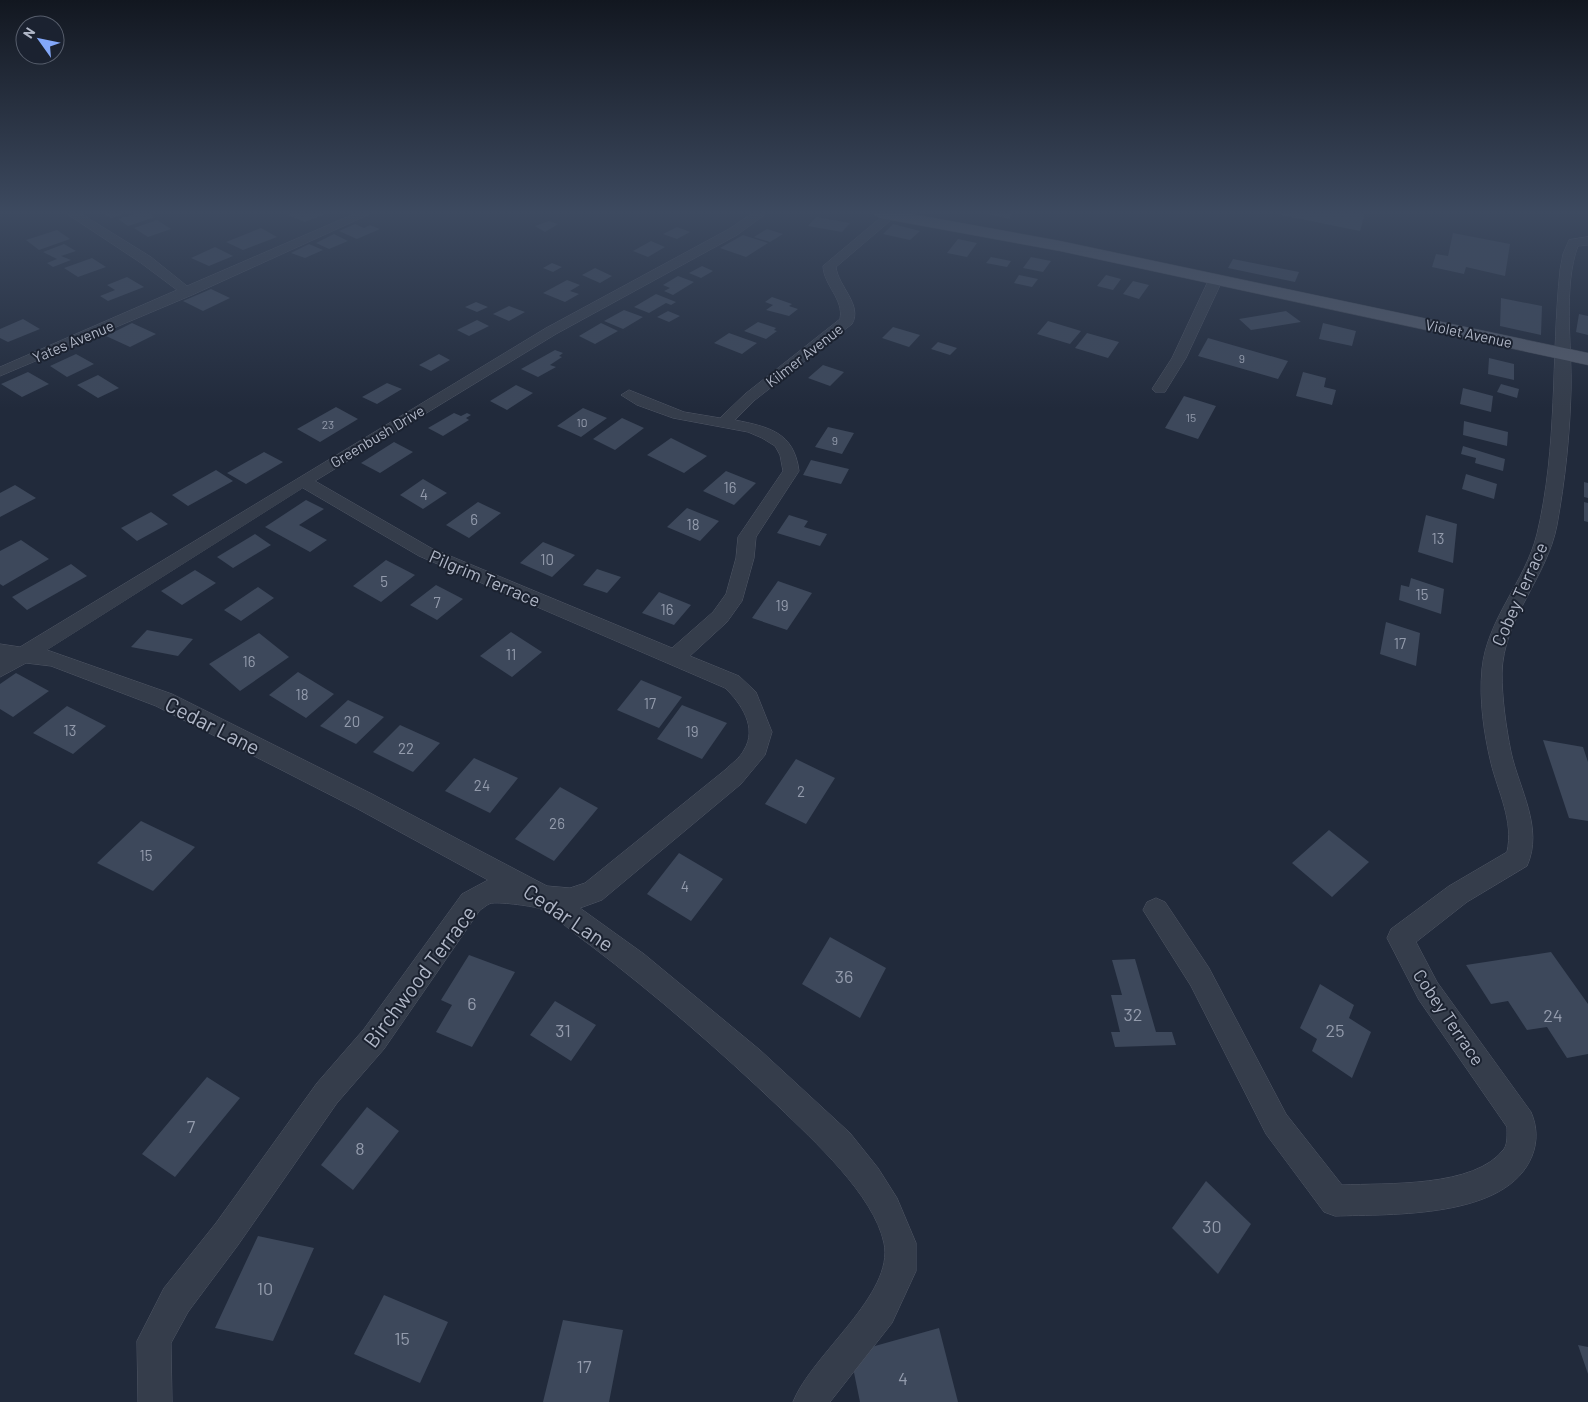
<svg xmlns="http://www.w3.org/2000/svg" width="1588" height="1402" font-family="Barlow,sans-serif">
  <rect width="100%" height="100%" fill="#212a3b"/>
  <path fill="#3d485b" d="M102,213H126L112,218Z
    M138,213H149L155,217L128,226L118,219Z
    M292,213H328L305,222L288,215Z
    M984,213H1012L1009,219Z
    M1282,213H1365L1360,231L1281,215Z
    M816,217L850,223L842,232L808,226Z
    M157,220L171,229L148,237L134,228Z
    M549,221L558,224L545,232L535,226Z
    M355,224L364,228L370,225L380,229L357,239L339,231Z
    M893,224L920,231L910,240L883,234Z
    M677,227L690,232L677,239L663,234Z
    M261,228L277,237L243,250L226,242Z
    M767,229L783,234L770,242L754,237Z
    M57,230L70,239L39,250L26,240Z
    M1453,233L1510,244L1505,276L1466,267L1464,274L1432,267L1436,254L1448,256Z
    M334,234L348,241L329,249L316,243Z
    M743,235L768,243L746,257L720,248Z
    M958,239L977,243L967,257L947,253Z
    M651,241L665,247L648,257L633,251Z
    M64,244L76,251L61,256L71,260L53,267L47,263L57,259L43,252Z
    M309,244L323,250L305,258L291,253Z
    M215,247L233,256L209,266L191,258Z
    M991,257L1011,261L1007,267L986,263Z
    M1031,257L1051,261L1043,272L1023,268Z
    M92,258L106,267L78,277L64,268Z
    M1233,259L1299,272L1295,282L1228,268Z
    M552,263L562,267L553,272L543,268Z
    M702,266L713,271L701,278L689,273Z
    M595,268L612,276L600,283L582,275Z
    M1019,275L1038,279L1032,287L1014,283Z
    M1106,275L1121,279L1113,290L1097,286Z
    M678,276L694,282L673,295L664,291L670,288L663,285Z
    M127,277L144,287L108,301L100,296L115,290L107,285Z
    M567,280L580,285L570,291L579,294L565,302L543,293Z
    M1133,281L1149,285L1139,299L1123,294Z
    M211,289L230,298L203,311L183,301Z
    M656,294L676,302L671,305L666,303L649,313L634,307Z
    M772,297L792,304L789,306L798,309L789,316L766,310L773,305L765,302Z
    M1501,298L1542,306L1541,335L1500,326Z
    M476,302L488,307L477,312L465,307Z
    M509,306L525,312L509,321L493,314Z
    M624,310L643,317L623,329L604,321Z
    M668,311L680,316L669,322L657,317Z
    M1286,311L1301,322L1251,330L1239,319Z
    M1579,314L1588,316V335L1576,332Z
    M23,319L40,329L8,342L0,338V329Z
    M477,320L489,326L469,336L457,330Z
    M1048,321L1081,331L1070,344L1037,334Z
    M758,322L776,328L774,330L777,331L766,339L744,331Z
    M132,323L156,334L130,347L106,336Z
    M601,323L618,331L595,344L579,336Z
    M1323,323L1356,331L1352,346L1319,339Z
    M893,327L920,335L909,347L882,338Z
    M729,333L757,343L742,354L714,343Z
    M1087,333L1119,342L1108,358L1075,348Z
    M1208,338L1288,361L1278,379L1198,356Z
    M938,342L957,348L950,355L931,349Z
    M555,350L563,353L559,356L562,357L550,365L556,367L538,377L521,369Z
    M76,354L94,364L67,377L50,366Z
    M439,354L450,360L431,371L419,365Z
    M1489,358L1514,364V380L1488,374Z
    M823,365L844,372L830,386L808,378Z
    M28,372L49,384L22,397L1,384Z
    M1303,372L1326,378L1324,387L1336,390L1332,405L1296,396Z
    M98,375L119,388L98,398L77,385Z
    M387,383L402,389L377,404L362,397Z
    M1501,384L1519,389L1517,398L1497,392Z
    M516,385L533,393L507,410L490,401Z
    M1463,388L1493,396L1491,412L1460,404Z
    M1184,396L1216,406L1198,439L1165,428Z
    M336,407L358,419L320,442L297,429Z
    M583,408L607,418L581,437L557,426Z
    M454,413L461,416L467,413L471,415L466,418L469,420L443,436L428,428Z
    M622,418L644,428L615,450L593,439Z
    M1464,421L1508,432L1507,446L1463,435Z
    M828,427L854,433L842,454L815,447Z
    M671,438L707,456L684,473L647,455Z
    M394,442L413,452L380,473L361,463Z
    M1463,446L1505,459L1503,471L1475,463L1476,458L1461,454Z
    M264,452L283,462L246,484L227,473Z
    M811,460L849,469L841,484L803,475Z
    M216,470L233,481L188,506L172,495Z
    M726,471L756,483L734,505L703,491Z
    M1466,474L1497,484L1494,499L1462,489Z
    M423,479L447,493L423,509L400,495Z
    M1584,482L1588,483V498L1584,497Z
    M15,485L36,498L0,517V493Z
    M306,500L324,509L299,525L327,540L310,552L265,527Z
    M478,502L501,513L469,538L446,525Z
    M1584,502L1588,503V522L1584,521Z
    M687,508L719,521L700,541L667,527Z
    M151,512L168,524L137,541L121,528Z
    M789,515L808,521L804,527L827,534L820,546L777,533Z
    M1426,515L1457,524L1453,563L1418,552Z
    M255,534L271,545L233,568L217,557Z
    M21,540L49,559L3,586L0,584V551Z
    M543,542L575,555L552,577L520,563Z
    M386,560L415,575L381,602L353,586Z
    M71,564L87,576L27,610L12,597Z
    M597,569L621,577L607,593L583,585Z
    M195,570L216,583L182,605L161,591Z
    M1411,578L1444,589L1441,614L1399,600L1401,585L1409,587Z
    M778,581L812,593L787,630L752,618Z
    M436,585L463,599L437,620L410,605Z
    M258,587L274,598L241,621L224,610Z
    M659,592L691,605L674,625L642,613Z
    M1386,622L1420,633L1416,666L1380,654Z
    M147,630L193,639L178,656L131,647Z
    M511,632L542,652L512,677L480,656Z
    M259,633L289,657L240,691L209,664Z
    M298,672L334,694L306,718L269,695Z
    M16,673L49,691L13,717L0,709V684Z
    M641,680L682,697L659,728L617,710Z
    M348,700L384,717L356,744L320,726Z
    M682,705L727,723L702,759L657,739Z
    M67,706L106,726L73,754L33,733Z
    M400,725L440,743L413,772L373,752Z
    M1543,740L1583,747L1588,762V821L1569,818Z
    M474,758L518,778L490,813L445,791Z
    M796,759L835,778L806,824L765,804Z
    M560,787L598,808L554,861L515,839Z
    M141,821L195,847L153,891L97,863Z
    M1329,830L1369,862L1332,897L1292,863Z
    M679,853L723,879L691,921L647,894Z
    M830,937L886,968L860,1018L802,984Z
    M1551,952L1588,1004V1054L1567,1058L1547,1027L1527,1030L1508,1001L1491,1004L1466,965Z
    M469,955L515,972L472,1047L436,1032L452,1005L441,1000Z
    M1135,959L1156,1032H1172L1176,1045L1115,1047L1111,1032H1120L1111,995H1122L1112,960Z
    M1320,984L1354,1005L1349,1018L1371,1032L1352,1078L1312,1051L1317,1039L1300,1028Z
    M555,1001L596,1025L571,1061L530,1035Z
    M207,1077L240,1098L175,1177L142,1154Z
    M367,1107L399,1131L353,1190L321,1165Z
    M1206,1181L1251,1224L1218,1274L1172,1228Z
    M258,1236L314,1248L273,1341L215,1328Z
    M384,1295L448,1322L420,1383L354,1354Z
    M563,1320L623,1330L609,1402H543Z
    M939,1328L958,1402H860L850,1353Z
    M1578,1345L1588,1347V1374Z"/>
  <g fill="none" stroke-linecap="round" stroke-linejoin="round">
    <defs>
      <path id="street" d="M66,213H80L151,257L187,286L356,213H372L192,295L0,376V367L177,290L141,263Z
        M753,213H767L737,235L556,334L315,481L431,548L672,648L713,612L726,594L736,558L738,537L783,471L780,455L775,446L762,438L748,432L673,418L637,405L621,395L629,390L684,412L720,418L745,394L840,319C844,299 824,286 823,266L886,213L897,215L836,267C838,286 863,305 852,324L755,400L735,420C769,427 794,432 799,471L756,537L754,558L742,601L727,622L690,656L739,676L756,692L772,732L765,755L741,784L602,900L580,908L644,954L760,1050L850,1133L878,1168L897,1198L916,1243V1271L892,1323L830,1402H793C812,1354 895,1294 884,1243C874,1195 813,1140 779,1107C719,1050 656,995 590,945C574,934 558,918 541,909C534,906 501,902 493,903C488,903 484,908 480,910L384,1049L337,1103L238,1245L188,1312L171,1343L172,1402H138L137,1341L164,1288L216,1223L317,1083L364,1029L462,894L488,880L356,808L156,706L51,666L26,663L0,677V644L20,647L546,328L729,229ZM303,488L419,556L725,688C741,703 758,728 744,750C740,758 731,764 725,770L585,883L570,888L547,886L372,794L172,694L47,650Z
        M1588,237V245L1578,246C1563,285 1572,347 1571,389C1570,434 1565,481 1557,525C1547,578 1503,619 1502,673C1502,699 1506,727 1511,752C1519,789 1544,828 1527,866L1467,902L1416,942L1437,982L1531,1112C1537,1126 1538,1141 1532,1156C1507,1219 1392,1214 1335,1216L1324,1212L1266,1134L1191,986L1143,910L1147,902L1156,898L1165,902L1209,968L1286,1114L1342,1185C1386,1183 1475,1188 1504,1149C1508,1143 1507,1133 1507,1127L1419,1000L1387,938L1391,929L1449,886L1507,852C1514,821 1498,792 1491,763C1484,734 1479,700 1482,669C1487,619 1525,582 1537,534C1558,446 1551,359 1560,270L1563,254L1569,240Z
        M1216,275L1223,279L1186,358L1165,392H1155L1152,389L1172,358L1209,279Z"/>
      <path id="primary" d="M872,213H906L1060,241L1588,353V365L1060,251L880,218Z"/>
    </defs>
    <use href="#street" stroke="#505766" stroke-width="1"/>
    <use href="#primary" stroke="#3f4654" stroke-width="1"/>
    <use href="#street" fill="#353d4b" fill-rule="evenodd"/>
    <use href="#primary" fill="#535b6b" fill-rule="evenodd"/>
  </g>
  <linearGradient id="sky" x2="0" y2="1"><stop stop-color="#121720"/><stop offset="0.52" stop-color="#3d4a60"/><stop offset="1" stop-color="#3d4a60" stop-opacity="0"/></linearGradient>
  <rect width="1588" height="409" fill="url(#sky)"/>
  <g text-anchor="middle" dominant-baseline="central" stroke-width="4" stroke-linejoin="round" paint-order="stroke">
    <g font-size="12" fill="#939bac">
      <text x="1242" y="358">9</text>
      <text x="1191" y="417">15</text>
      <text x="582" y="422">10</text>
      <text x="328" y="424">23</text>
      <text x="835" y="440">9</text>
    </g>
    <g font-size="15" fill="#b0b7c7" stroke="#1b2230">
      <text transform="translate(1469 333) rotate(12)">Violet Avenue</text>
      <text transform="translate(73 341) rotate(-23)">Yates Avenue</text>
      <text transform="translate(804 355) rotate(-38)">Kilmer Avenue</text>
      <text transform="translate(377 436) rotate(-31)">Greenbush Drive</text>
    </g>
    <g font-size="15" fill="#939bac">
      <text x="730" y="487">16</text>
      <text x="424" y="494">4</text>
      <text x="474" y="519">6</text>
      <text x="693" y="524">18</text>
      <text x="1438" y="538">13</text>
      <text x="547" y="559">10</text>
      <text x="384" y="581">5</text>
      <text x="1422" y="594">15</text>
      <text x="437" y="602">7</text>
      <text x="782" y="605">19</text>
      <text x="667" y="609">16</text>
      <text x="1400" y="643">17</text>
      <text x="511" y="654">11</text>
      <text x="249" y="661">16</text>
      <text x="302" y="694">18</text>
      <text x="650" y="703">17</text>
      <text x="352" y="721">20</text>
      <text x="70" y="730">13</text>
      <text x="692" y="731">19</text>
      <text x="406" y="748">22</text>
      <text x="482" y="785">24</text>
      <text x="801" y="791">2</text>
      <text x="557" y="823">26</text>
      <text x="146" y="855">15</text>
      <text x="685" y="886">4</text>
    </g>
    <g font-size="18" fill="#b0b7c7" stroke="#1b2230">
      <text transform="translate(485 578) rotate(23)">Pilgrim Terrace</text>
      <text transform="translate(1519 594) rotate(-66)">Cobey Terrace</text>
      <text transform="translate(1449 1017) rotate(56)">Cobey Terrace</text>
    </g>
    <g font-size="18" fill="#939bac">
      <text x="844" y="976">36</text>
      <text x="472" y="1003">6</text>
      <text x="1133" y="1014">32</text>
      <text x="1553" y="1015">24</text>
      <text x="563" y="1030">31</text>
      <text x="1335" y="1030">25</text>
      <text x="191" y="1126">7</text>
      <text x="360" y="1148">8</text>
      <text x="1212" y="1226">30</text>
      <text x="265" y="1288">10</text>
      <text x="402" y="1338">15</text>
      <text x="584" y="1366">17</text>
      <text x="903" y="1378">4</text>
    </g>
    <g font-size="21" fill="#b0b7c7" stroke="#1b2230">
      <text transform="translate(213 725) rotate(27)">Cedar Lane</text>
      <text transform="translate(569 917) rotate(34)">Cedar Lane</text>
      <text transform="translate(419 976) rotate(-53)">Birchwood Terrace</text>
    </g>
  </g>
  <g transform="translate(40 40) rotate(303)"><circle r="24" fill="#1b2230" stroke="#575e6c"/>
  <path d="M0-4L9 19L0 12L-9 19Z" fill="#83a8fa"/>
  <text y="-8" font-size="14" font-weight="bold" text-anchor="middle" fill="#b0b7c7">N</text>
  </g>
</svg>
